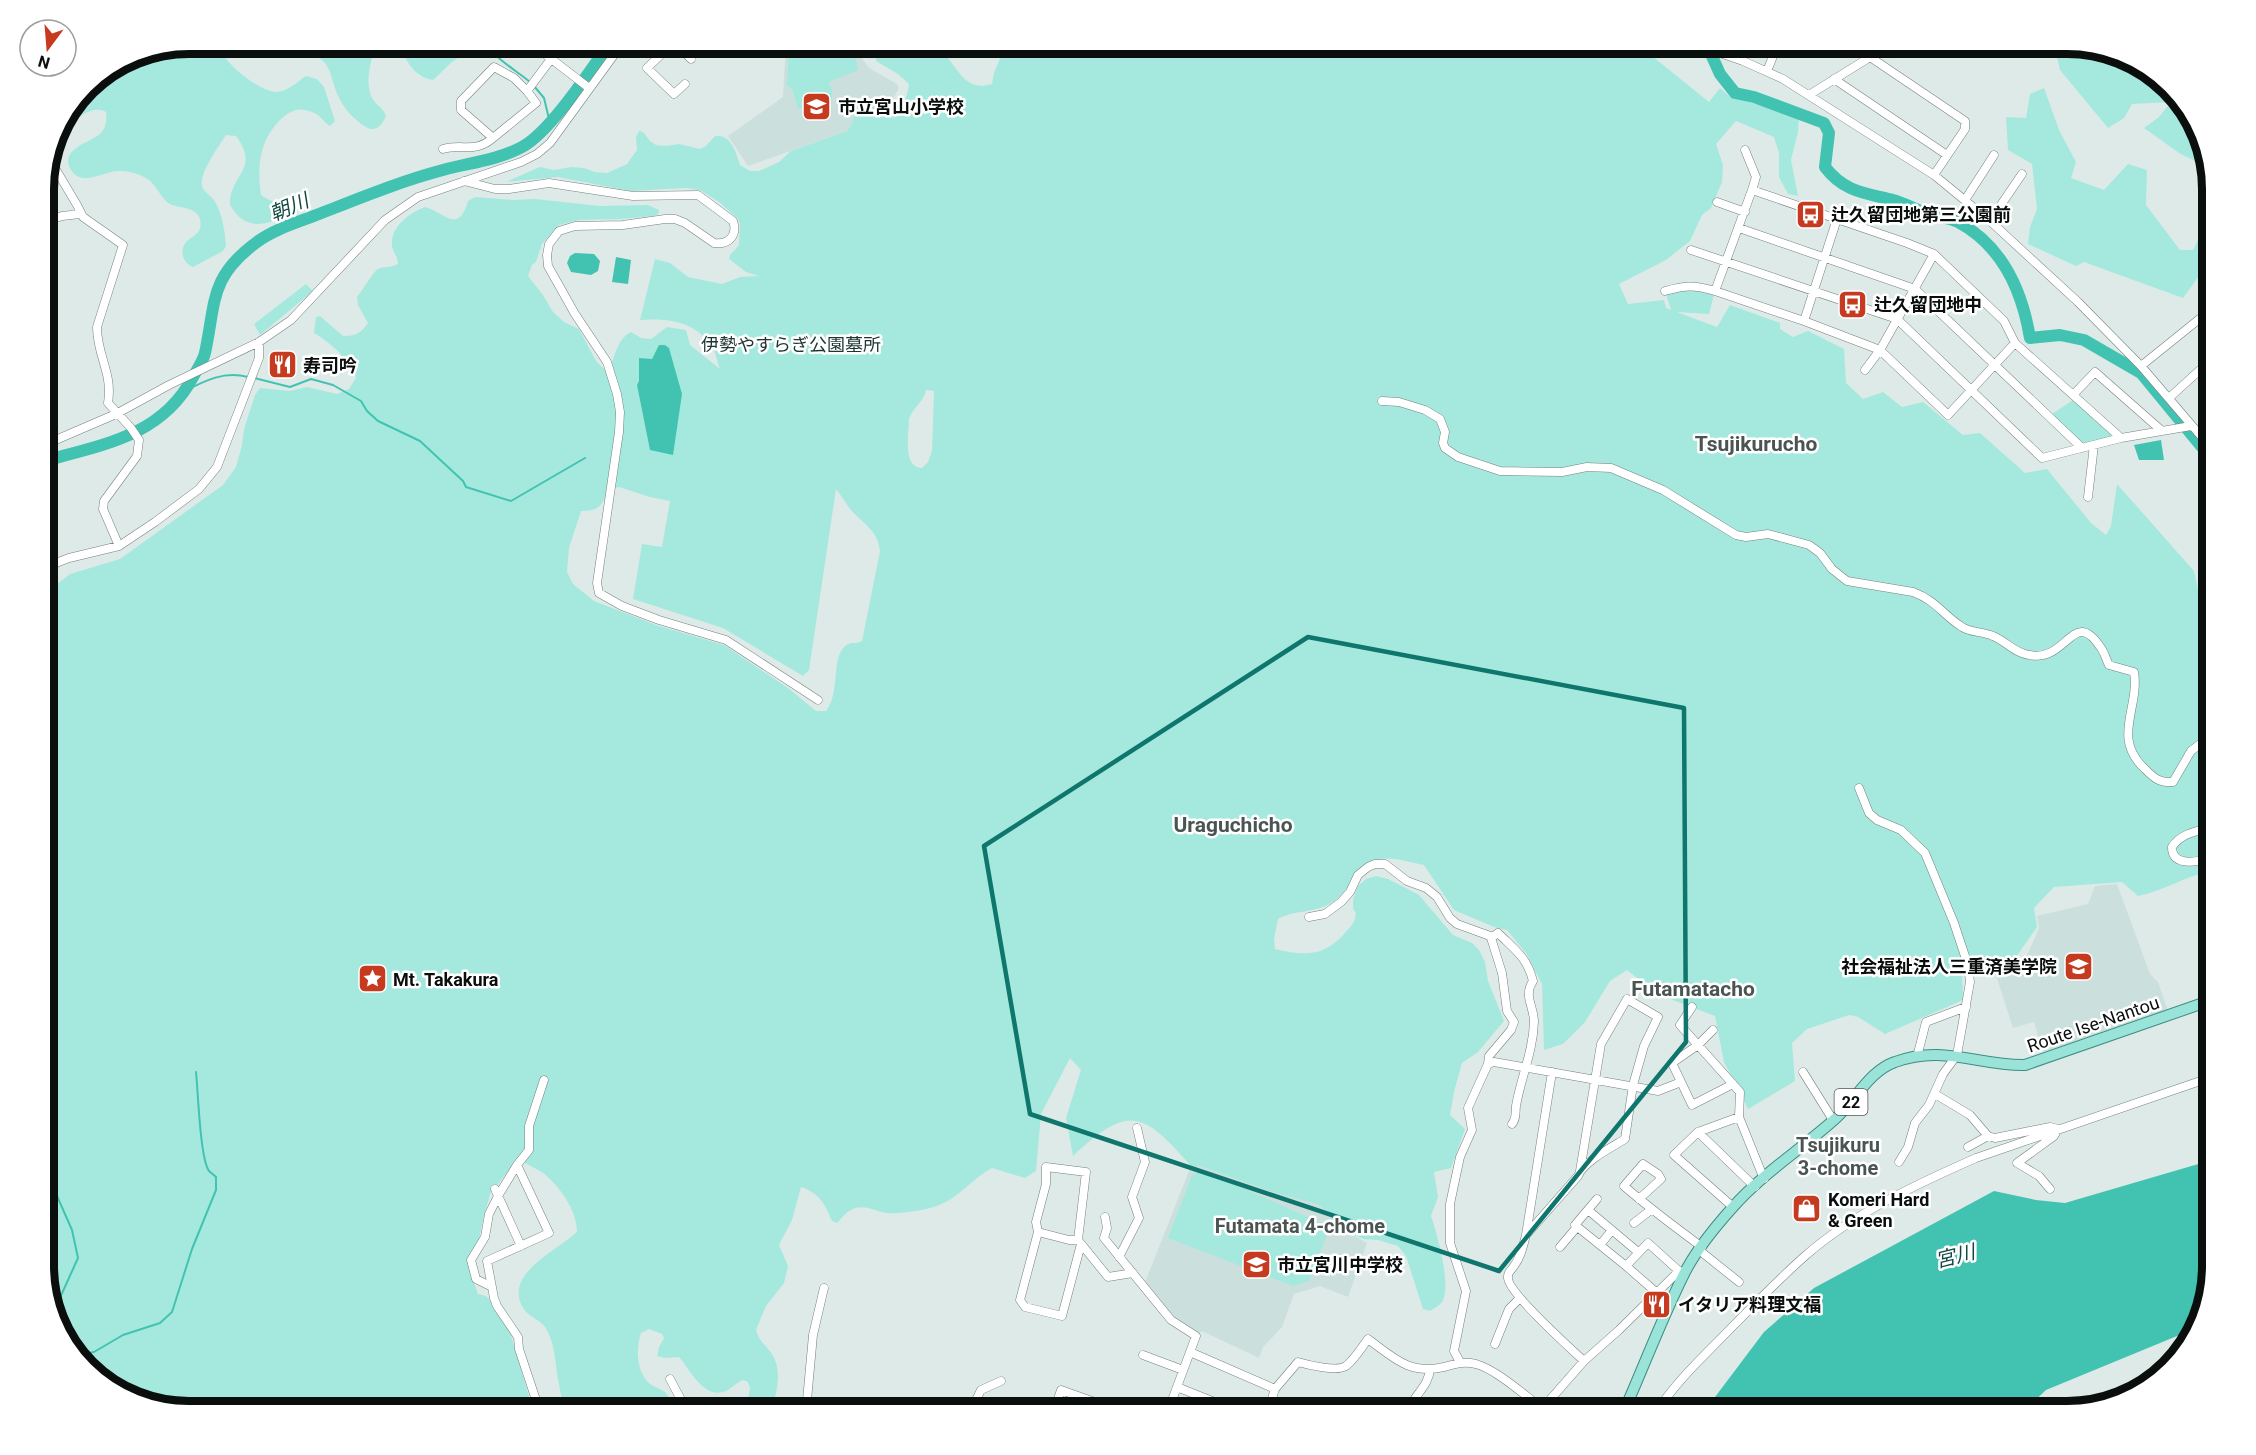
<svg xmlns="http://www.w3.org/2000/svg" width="2256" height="1455" font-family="Roboto,'Noto Sans JP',sans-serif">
  <rect width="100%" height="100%" fill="#deeae8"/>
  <path fill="#cbe0dc" d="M786,44H855L857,52L869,68L897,84L899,88L891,103L874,99L872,103L856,110L852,123L847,131L748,166L728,136L783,97Z
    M2117,884L2150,974L2158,982L2168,1011L2073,1044L2043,1052L2034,1022L2013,1028L1995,972L2025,960L2039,928L2037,916L2088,904L2095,886Z
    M1191,1166H1200L1275,1193L1317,1204L1335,1217L1351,1234L1367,1243L1348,1297L1320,1286L1294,1294L1282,1327L1263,1347L1259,1358L1202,1331L1199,1333L1175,1318L1144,1285Z"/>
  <path fill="#a5e9de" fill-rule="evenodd" d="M189,44H219C219,60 261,93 277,92C288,91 297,82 306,76L317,79L324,87L335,121L330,126C323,122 321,115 312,112C299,106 289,111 279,121C259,142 257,167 261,195L269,200L303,206V210C275,220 249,238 230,205C229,174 261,170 236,136L226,135C219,146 199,173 202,186C203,191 210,195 214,200C222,212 225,231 226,246L223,251L193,267C182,263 179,249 187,241C190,238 195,236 198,232C201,229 201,223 200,219C196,206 178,209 168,203C161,197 157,187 150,181C140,173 124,169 111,172C98,175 79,186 70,168C60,149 91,142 100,134C106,128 107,120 106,112C99,108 91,110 84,114C59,130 56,156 49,182L44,187L55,133L86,86C100,86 103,77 112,68C133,50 163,49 189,44Z
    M291,44H376C371,60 363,86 374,101C379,107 383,108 386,116C382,125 376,133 366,127C351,118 340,104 335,88C332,79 330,68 324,62C315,53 302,49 291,44Z
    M400,44H487C475,57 464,52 452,62C445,68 440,74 433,80C414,77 405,60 400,44Z
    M789,44H853L858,70L829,82L832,91V100L798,109L792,89L787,86Z
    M886,44C897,44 923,40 933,45C957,57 959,94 992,84L994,73L1006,44H1631L1642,48L1709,102L1720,88L1729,96L1799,117L1798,132L1791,160L1798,196L1788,194L1779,177V153L1774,137L1736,121L1716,144L1723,165L1722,182L1711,208L1702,215L1690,241L1666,260L1619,284L1628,304L1664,300L1666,308L1671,310L1665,291L1690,285L1715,291L1709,314L1677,312L1717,327L1730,305L1780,323V329L1793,337L1808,331L1844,349L1846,383L1863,399L1883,392L1902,407L1923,402L1963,435L1980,433L2025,473L2047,469L2091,523L2106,535L2111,526L2117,484L2194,571L2200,599L2212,610V871C2187,875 2164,891 2138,896L2122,882L2054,887L2034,908L2037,927L2014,960L1962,969L1963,1000L1885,1034L1858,1017L1849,1015L1807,1029L1792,1043L1795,1081L1748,1109L1724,1062L1715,1016L1657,994L1627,970L1610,981L1585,1022L1563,1044L1544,1050L1542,984L1526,953L1507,930L1494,927L1454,910L1424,865C1394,859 1373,849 1353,879C1347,888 1340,898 1331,903C1315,913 1294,910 1278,919L1274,939L1275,949C1305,956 1324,957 1345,933C1351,926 1355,923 1356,913L1353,909V900L1358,886L1366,879L1376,876L1388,879L1419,895L1453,935L1472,943L1479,950L1485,962L1488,981L1504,1021L1478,1052L1462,1063L1455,1088L1450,1115L1465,1129L1451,1168L1434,1172L1438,1197L1431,1216C1437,1233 1452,1287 1442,1302C1439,1306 1434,1308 1430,1311L1423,1309L1406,1256L1398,1246L1378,1240L1364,1239L1351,1234L1335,1217L1317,1204L1275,1193L1200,1166H1191C1142,1111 1129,1104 1073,1156L1066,1118L1081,1070L1070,1058L1041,1114L1036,1171L1025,1178L992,1168C968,1181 958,1201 930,1208C918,1211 900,1214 887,1213C876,1212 863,1203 851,1210C846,1212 841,1219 837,1223L832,1221C825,1204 819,1193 801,1187L792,1220L779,1245L788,1266L784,1283L766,1306L756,1330C759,1340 763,1343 769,1350C784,1368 777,1392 771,1411H746L750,1388L748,1382L743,1380C736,1383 732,1388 726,1391C704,1400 691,1371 679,1357L665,1358L657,1356L659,1347L664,1338L662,1334L649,1329L641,1333C636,1348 636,1371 649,1383C654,1387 662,1389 666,1393C670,1398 671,1406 672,1411H566C563,1403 560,1393 559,1384C555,1365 556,1348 547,1330C542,1320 528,1317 523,1308C503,1273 557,1251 577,1232C577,1213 564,1193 550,1179C543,1171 531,1167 522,1161L515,1164L508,1171L496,1187L492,1188L483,1219L472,1277L478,1294L486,1296L492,1302L511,1335L533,1411H189L108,1387L63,1339L44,1275V594L70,574L120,559L223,485L236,467L242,445L244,429L255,395L260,388L290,391L307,387L337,394L349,389L356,378C354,363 327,340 314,333L316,317L320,316L343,336C356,336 361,333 368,323L358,305L357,297C362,291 373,272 378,269C385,266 390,268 398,264C398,256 393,253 392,246C390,227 409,213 425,207C443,211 458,236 468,201L475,197L513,200L535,199L600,206L648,205L659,210V213L654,216L621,219L579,220L559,225L542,244L536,262L532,265L528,276L543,295L553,312L564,322L579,329L596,361L608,373C614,360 617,338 631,332L641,338L651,339L667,327L686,330L690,345L720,369C717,362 716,353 712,347C696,321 667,318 640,320L655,259L670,263L688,277L722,284L740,277L759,276L746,272L729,259L730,255L739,245L740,224L738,219L719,202L700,190L686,188L630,191L558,177L506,182L540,167L554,170L571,167L584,168L595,172L607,173L627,164L637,150L636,137L639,131L643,132L650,141L656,145L667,146L679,144L700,149L706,146L715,136C731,134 736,152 740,165L750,171H759L779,162L791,151L847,131L852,123L856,110L872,103L874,107C896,111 906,108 909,84L898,74L876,61L877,51ZM926,390L934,391L932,451L928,462L922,468C902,467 909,434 909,419C913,407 924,402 926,390ZM619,487L650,497L670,501L662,547L642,544L633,599L723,628L803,676L809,670L836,489C841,495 845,502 850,509C862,523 878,530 880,551L862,641C857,644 853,642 848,644C829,655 842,690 826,711H816L788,688L724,645L656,625L594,601L573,584L567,572L569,548L581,511C602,511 600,505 610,489Z
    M2054,44H2067L2148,68L2193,116L2212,188V279L2199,276L2183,298L2084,262L2076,266L2028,244L2030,227L2037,209L2032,164L2008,150L2006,117L2026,118L2030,94L2044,88L2059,130L2076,162L2071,178L2104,190L2128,164L2147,170L2146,205L2180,250H2193L2209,217L2201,164L2179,153L2144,128L2159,117L2171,102L2132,104L2124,118L2108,128L2060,70Z
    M306,284L313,291L260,335L254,324Z
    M2076,398L2121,438L2082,448L2049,416Z
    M1203,1170L1330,1227L1309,1281L1293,1286L1168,1238L1192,1175Z"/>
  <path fill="#42c3b2" d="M575,253L594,254L600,261L598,271L591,275L571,272L567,263L570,256Z
    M616,257L631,260L628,284L612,282Z
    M659,345H665L669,348L682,394L673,455L650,450L637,385L639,381V358L652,359Z
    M2161,440L2164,460H2139L2134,445Z
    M2212,1160V1267L2194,1329L2046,1390L2024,1411H1709L1712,1401L1764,1332L1814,1288L1994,1191L2036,1200L2065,1203Z"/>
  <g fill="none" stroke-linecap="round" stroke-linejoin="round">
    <path stroke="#42c3b2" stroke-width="2" d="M501,44L496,55C499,60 522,75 530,82
      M534,86L544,98L550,123
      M254,378L290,387L311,379L333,385L361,401L367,411L378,421L420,441L463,481L466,487L511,501L585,458
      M185,391C206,380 224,371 248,377
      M44,1116L49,1129L57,1196L72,1230L78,1258L54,1311
      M78,1355L94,1352L123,1335L160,1323L172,1312L192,1249L216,1190V1177C214,1175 211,1173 209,1171C200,1159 198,1090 196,1072"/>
    <path stroke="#42c3b2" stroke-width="12" d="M1711,54L1720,74L1735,93L1754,97L1824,123L1829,133L1825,167C1844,192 1865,193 1893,200C1905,203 1916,210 1927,213C1937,217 1948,217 1958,222C2003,246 2022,290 2030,338L2060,335L2084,340L2141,373L2201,446L2212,456
      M44,461C102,445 162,436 193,377C197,370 203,361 205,353C216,302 209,277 257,242C274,229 299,222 319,214C360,198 401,181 443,170C469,163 498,160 522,147C550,132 590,71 609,44"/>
    <defs>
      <path id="minor" d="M532,44L589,88
        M672,44L647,68L674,94L685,84
        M676,44L691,59
        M1694,44L1743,61L1783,79L1934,175L1990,221L2078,302L2141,366L2212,449
        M1870,57L1965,121V129L1934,175
        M1767,71L1778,44
        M1834,79L1947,155
        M1809,95L1883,49L1879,44
        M493,138L536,103L527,91
        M443,149C463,143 474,154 493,138L461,110V101L494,67L514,78L527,91L551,59
        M1745,150L1756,177L1752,190
        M49,158L77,205L83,217L123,245L97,327C97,356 113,373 108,403L131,428L139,440L137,456L104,501L103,509L119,546
        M464,181L495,189H509L549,183L633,196L698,195L733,221C738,235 729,245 714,243L685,223L675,219H665L623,225L575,226L559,231L549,244L547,255L548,266L575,314L607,362L617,394L620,412L619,432L597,583L599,593L622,606L659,620L726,640L818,700
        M1965,200L1994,155
        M1717,202L1745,212
        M1990,221L2022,174
        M44,222L62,216L80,214
        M1739,228L1915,289L2082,448
        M1691,250L1897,319L2042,458L2121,438L2191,426
        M1665,291C1686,285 1695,285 1715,291
        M1804,321L1837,219
        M2015,343L1948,415L1880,350L1804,321L1715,291L1752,190L1907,243L1934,254L2004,321L2015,343L2121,438
        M2141,366L2203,316L2212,320
        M1865,370L1880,350L1934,254
        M2073,395L2095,372L2162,431
        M2169,398L2212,359
        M1382,401L1399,402L1425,410L1440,419L1445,432L1443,443L1445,448L1458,457L1500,471L1562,472L1587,467L1611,468L1663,490L1736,535L1746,537L1768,534L1809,545L1820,553L1832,569L1847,581L1913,592C1937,601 1943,615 1962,627C1971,633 1982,631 1993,636C2006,641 2014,653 2029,655C2068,663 2073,605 2101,648C2105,653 2106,660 2109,665L2134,672C2140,708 2111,738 2145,769C2154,778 2159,783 2173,782L2191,751L2200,744L2212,738
        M44,445L116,414L169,385L259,342L291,320L385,220L418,197L521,162L537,154L550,143L622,44
        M2088,497L2094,445
        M44,577L56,563L69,558L119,546L155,522L199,489L217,467L259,358V342
        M1859,788L1869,813L1877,820L1901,830L1925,853L1954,923L1968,965L1970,982L1957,1055L1943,1074L1929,1105L1915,1123L1908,1147L1899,1162
        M2212,827C2198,831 2181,833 2172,847C2172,868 2198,861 2212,859
        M1309,917L1325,914L1341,902L1350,892L1358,875L1368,867L1375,864H1385L1407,881L1426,888L1437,897L1450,918L1457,924L1490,936L1492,941L1502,973L1507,1011L1514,1022L1511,1030L1489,1056L1488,1064L1468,1108L1472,1130L1460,1157L1450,1204V1243L1466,1291L1454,1351L1460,1362
        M1491,938L1498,933C1515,950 1527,957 1533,981C1523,996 1534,1006 1534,1022C1533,1052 1521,1077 1516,1106C1515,1113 1517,1118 1512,1124
        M1692,1007L1680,1025L1740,1092L1739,1117L1764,1179
        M1713,1030L1698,1045L1672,1063L1692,1105L1733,1084
        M1917,1057L1926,1022L1966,1007
        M1488,1064L1494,1062L1658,1091L1681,1082
        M1552,1072L1526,1235C1523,1246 1521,1257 1514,1266C1511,1271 1507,1272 1508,1278C1508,1292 1570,1348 1584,1361
        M1803,1072L1833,1120
        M1935,1094L1970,1115L1988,1136L1995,1138L2050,1127L2058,1129L2054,1136L2017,1163L2039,1176L2050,1189
        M1698,1132L1755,1187
        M1968,1147L1988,1136
        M517,1165L529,1150V1126L544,1080
        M495,1189L521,1246
        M1597,1199L1575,1225L1626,1266L1648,1243L1679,1271L1683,1272
        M1639,1199L1661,1179L1658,1174L1643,1164L1624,1186C1649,1208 1675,1227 1702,1247
        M1733,1207L1674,1155L1698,1132L1739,1117
        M1588,1210L1638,1252
        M1105,1217L1107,1228L1104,1238L1171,1320L1196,1336L1168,1411
        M1634,1223L1652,1209
        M1038,1232L1020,1300L1025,1307L1062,1316L1081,1244
        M1526,1235L1578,1176C1583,1162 1612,1147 1625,1139L1633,1085L1644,1046L1658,1017L1627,999L1601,1044L1580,1171
        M1078,1240H1069L1038,1232L1036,1222L1046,1184V1167L1086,1172L1078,1240L1108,1277L1133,1273
        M1600,1245L1612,1230
        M1560,1247L1577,1227
        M1699,1250L1739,1282
        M1119,1257L1139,1218L1132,1197L1145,1162L1137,1128
        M1626,1266L1657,1293
        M492,1287L476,1279L471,1260L485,1237L489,1214L498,1196L517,1165L549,1233L487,1261L494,1298L497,1306L518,1337L519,1349L535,1397L538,1411
        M1495,1344L1509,1309L1520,1298
        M1190,1352L1275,1389
        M1143,1355L1183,1370
        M670,1379L687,1411
        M1177,1387L1237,1411
        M1541,1410L1584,1361L1619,1330L1679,1271
        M744,1411L745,1404
        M806,1411L813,1335L824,1288
        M967,1411L975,1402L981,1390L1001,1381
        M1054,1411L1061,1390L1120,1411
        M1268,1411L1275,1389L1298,1362C1308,1365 1337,1372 1346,1366C1354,1360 1362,1347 1368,1339C1394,1358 1409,1375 1444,1367C1456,1364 1463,1361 1476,1364C1497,1370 1524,1395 1542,1408
        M1408,1411C1413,1396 1429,1386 1430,1369
        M1657,1411C1678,1379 1706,1354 1733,1326C1757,1302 1780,1278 1805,1256C1854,1213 1917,1184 1976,1158L2212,1077"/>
      <path id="major" d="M1624,1411C1644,1366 1662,1318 1684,1274C1696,1250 1715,1227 1733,1207C1763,1173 1803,1148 1836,1118C1856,1100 1869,1071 1895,1062C1943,1044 1979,1066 2025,1065L2212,1000"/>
    </defs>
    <use href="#minor" stroke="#76807e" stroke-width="9"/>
    <use href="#major" stroke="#3c8d81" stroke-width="12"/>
    <use href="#minor" stroke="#fff" stroke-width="8"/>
    <use href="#major" stroke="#9ae3d9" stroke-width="10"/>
  </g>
  <path fill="none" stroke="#0f766e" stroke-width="4.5" stroke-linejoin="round" d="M1308,637L1684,708L1686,1042L1499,1271L1030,1114L984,846Z"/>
  <defs>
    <symbol id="school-square" viewBox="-11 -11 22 22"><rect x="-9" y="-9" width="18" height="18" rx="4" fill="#c63b20" stroke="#fff"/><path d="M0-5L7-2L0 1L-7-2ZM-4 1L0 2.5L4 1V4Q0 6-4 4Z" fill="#fff"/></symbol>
    <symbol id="bus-square" viewBox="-11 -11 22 22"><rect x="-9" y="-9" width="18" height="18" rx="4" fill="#c63b20" stroke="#fff"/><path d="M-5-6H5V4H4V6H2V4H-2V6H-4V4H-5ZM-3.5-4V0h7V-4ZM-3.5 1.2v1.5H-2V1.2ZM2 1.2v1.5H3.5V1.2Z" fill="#fff"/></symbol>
    <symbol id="restaurant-square" viewBox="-11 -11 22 22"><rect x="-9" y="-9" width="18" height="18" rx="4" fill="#c63b20" stroke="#fff"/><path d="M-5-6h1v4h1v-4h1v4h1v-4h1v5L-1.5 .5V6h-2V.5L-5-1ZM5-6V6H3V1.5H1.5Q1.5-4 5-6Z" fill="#fff"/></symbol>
    <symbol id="sight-square" viewBox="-11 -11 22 22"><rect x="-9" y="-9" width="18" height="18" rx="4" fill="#c63b20" stroke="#fff"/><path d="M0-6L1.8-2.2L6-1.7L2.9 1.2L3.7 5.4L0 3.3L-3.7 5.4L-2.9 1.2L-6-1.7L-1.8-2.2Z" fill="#fff"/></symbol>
    <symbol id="shop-square" viewBox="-11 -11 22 22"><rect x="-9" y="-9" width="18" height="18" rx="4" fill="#c63b20" stroke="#fff"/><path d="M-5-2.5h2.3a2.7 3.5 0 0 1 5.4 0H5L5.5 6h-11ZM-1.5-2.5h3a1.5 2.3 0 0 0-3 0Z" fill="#fff"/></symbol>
  </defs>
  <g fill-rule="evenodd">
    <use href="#school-square" x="800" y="90" width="33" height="33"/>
    <use href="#bus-square" x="1794" y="198" width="33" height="33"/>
    <use href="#bus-square" x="1836" y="288" width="33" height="33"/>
    <use href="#restaurant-square" x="266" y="348" width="33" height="33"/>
    <use href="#school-square" x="2062" y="950" width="33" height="33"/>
    <use href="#sight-square" x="356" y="962" width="33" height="33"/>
    <use href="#shop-square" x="1790" y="1192" width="33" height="33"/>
    <use href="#school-square" x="1240" y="1248" width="33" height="33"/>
    <use href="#restaurant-square" x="1640" y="1288" width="33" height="33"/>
  </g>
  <g text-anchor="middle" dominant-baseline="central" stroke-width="5" stroke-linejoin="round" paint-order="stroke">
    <rect fill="#fff" stroke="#545656" stroke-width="1.5" x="1834.5" y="1089" width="33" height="26" rx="4.5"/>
    <g font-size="16" font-weight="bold" fill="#0a0e0d">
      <text x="1851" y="1102">22</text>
    </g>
    <g font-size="18" font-weight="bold" fill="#0a0e0d" stroke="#fff" text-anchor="start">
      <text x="838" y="106">市立宮山小学校</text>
      <text x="1831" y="214">辻久留団地第三公園前</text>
      <text x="1874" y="304">辻久留団地中</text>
      <text x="303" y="365">寿司吟</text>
      <text x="2057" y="966" text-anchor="end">社会福祉法人三重済美学院</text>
      <text x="393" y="979">Mt. Takakura</text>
      <text x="1828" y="1199">Komeri Hard<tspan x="1828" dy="21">&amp; Green</tspan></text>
      <text x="1277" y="1264">市立宮川中学校</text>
      <text x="1678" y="1304">イタリア料理文福</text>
    </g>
    <g font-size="18" fill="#1e3430" stroke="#fff">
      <text x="791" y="344">伊勢やすらぎ公園墓所</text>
    </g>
    <g font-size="18" fill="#0a0e0d" stroke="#fff">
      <text transform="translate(2093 1024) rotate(-19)">Route Ise-Nantou</text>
    </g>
    <g font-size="20" font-style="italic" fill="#124943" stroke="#fff">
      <text transform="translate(289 207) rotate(-23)">朝川</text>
      <text transform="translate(1955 1256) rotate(-14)">宮川</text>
    </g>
    <g font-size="20" font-weight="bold" fill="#4a5452" stroke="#fff">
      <text x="1838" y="1145">Tsujikuru<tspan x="1838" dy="23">3-chome</tspan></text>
      <text x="1300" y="1226">Futamata 4-chome</text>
    </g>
    <g font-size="21" font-weight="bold" fill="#4a5452" stroke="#fff">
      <text x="1756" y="444">Tsujikurucho</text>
      <text x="1233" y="825">Uraguchicho</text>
      <text x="1693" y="989">Futamatacho</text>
    </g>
  </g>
  <path d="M0 0H2256V1455H0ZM189 54H2067A135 135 0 0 1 2202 189V1266A135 135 0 0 1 2067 1401H189A135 135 0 0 1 54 1266V189A135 135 0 0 1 189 54Z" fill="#fff" fill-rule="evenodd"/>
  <path fill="none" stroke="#0a0e0d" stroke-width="8" d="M189 54H2067A135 135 0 0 1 2202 189V1266A135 135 0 0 1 2067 1401H189A135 135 0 0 1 54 1266V189A135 135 0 0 1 189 54Z"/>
  <g transform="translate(48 48) rotate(196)"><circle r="28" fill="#ffffff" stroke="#9d9f9e" stroke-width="1.5"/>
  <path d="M0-4.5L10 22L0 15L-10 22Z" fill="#c63b20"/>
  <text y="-9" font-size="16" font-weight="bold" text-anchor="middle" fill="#0a0e0d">N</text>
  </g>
</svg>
